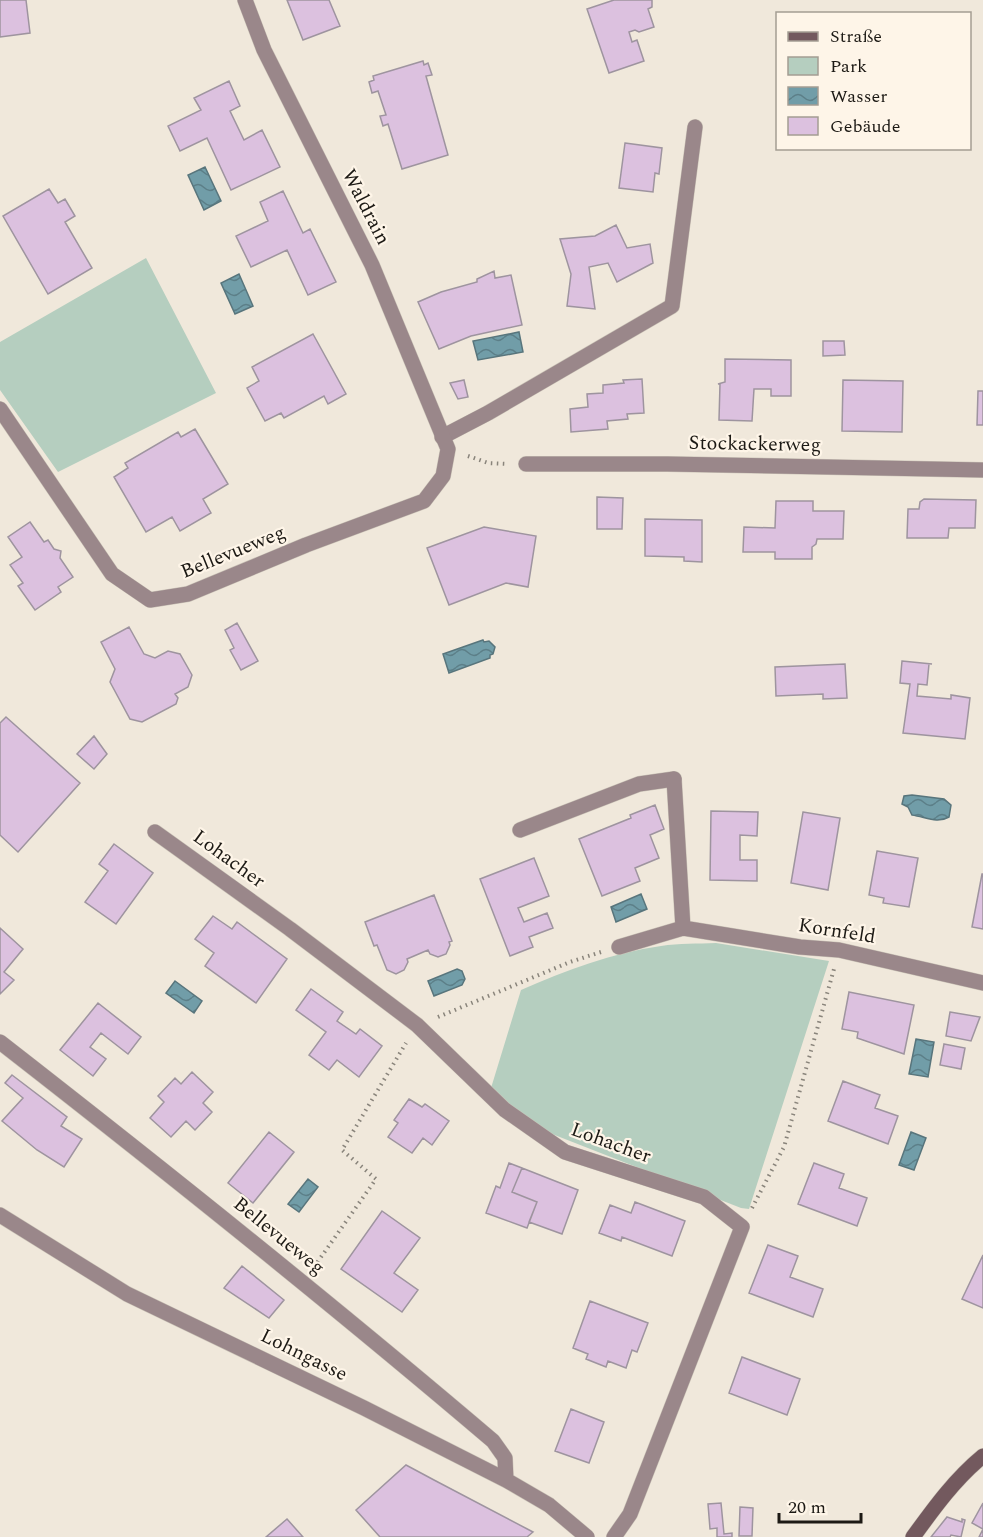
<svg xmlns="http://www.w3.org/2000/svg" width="983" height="1537" font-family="Spectral,serif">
  <defs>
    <pattern id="water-waves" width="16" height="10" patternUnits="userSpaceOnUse" patternTransform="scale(1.5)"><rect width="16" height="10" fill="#719da8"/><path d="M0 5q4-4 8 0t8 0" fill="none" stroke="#5c7f88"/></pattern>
  </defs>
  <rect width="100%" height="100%" fill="#f0e8db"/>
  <path fill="#b5cebf" d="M146,258L216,393L58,472L0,390V342Z
    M716,943L829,961L749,1209L741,1208L547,1132L523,1119L491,1088L521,990C566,970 612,953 661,946C679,943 698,944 716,943Z"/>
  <path fill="url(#water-waves)" stroke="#58757c" stroke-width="1.5" d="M205,167L221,201L204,210L188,175Z
    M239,274L253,306L235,314L221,283Z
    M519,332L523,352L478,360L473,341Z
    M483,640L484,642L489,641L495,647L493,654L490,655V658L449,673L443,654Z
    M912,795L944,799L951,805L949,817C937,824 926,817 912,815L908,807L902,804L904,796Z
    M641,894L647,909L616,922L611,907Z
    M457,969L462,971L465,979L462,985L434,996L428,981Z
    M175,981L202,1001L194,1013L166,993Z
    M916,1039L934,1042L928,1077L909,1074Z
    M911,1132L926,1138L914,1170L899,1165Z
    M308,1179L318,1187L299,1212L288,1204Z"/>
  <path fill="#dcc1df" stroke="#9e949f" stroke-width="1.5" d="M0,0H26L30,33L0,37Z
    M287,0H329L340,26L303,40Z
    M614,0H652V7L648,9L654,27L639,32L635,30L629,32L632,42L637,40L644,61L609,73L587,9Z
    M423,61L424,65L428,63L432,75L426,76L448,155L402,169L388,124L383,126L380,116L386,115L378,91L372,93L369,82L374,80L373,76Z
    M229,81L240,106L230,111L244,140L262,130L280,167L231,190L207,138L180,151L168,126L201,110L194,98Z
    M625,143L662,148L659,174L655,173L653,192L619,188Z
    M49,189L58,203L65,199L75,216L65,222L92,268L48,294L3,216Z
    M283,191L303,233L310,229L336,282L308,295L287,250L251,267L236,236L268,221L260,202Z
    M616,225L627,248L650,244L653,263L617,282L608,263L589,267L595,309L567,306L571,274L560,239L595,236Z
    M494,271L495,278L511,275L522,325L471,336L439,349L418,302L441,292L477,282V279Z
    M313,334L346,394L328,404L324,396L284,418L281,413L265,421L247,388L259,381L252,367Z
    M823,341H844L845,355L823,356Z
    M725,359L791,360V396H771V389H754L752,421L719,420L720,384H718L725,382Z
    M642,379L644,413L627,414L628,419L607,421L608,429L571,432L570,409L588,407L587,394L603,393V385L624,383L623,380Z
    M464,380L468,397L458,399L450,383Z
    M843,380L903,381L902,432L842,431Z
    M978,391H983V425H977Z
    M195,429L228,484L203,499L211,513L180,531L172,517L146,532L114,477L128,468L125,463L178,432L181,437Z
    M597,497L623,498L622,529H597Z
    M924,499L976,500L975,528H949L948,538H907L908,509H919L920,502Z
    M776,501H813V511H844L843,539H817L816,544L812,547V559H775V552H743L744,527L775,528Z
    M645,519L702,520V562L684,561V557L645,556Z
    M30,522L44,542L48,540L54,549L61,551L60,558L73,577L58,587L61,592L35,610L18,586L23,583L10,565L22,557L8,537Z
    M484,527L536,536L528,587L506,583L449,605L427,548Z
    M237,623L258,661L241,670L230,650L234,648L225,630Z
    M129,627L144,654L155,658L168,651L180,654L192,675L188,687L175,694L178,698L176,704L142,722L130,719L110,682L115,669L101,642Z
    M902,661L932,664H929L927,685L918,684L917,696L951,699V695L970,698L965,739L903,733L910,684L900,683Z
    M845,664L847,698L823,699V694L776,696L775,667Z
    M6,717L80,783L18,852L0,835V723Z
    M94,736L107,754L94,769L77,754Z
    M655,805L664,829L650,835L659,858L635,868L640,881L602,896L579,839L631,818L630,815Z
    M711,811L758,812L757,836L740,835V860H757V881L710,880Z
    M803,812L840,818L828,890L791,883Z
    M114,844L153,873L116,924L85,902L108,871L99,864Z
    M877,851L918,858L909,907L883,903L884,898L869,895Z
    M534,858L549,896L518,908L524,922L547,913L553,928L529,937L533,947L510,956L480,879Z
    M982,874H983V929L972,927Z
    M434,895L452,941L449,942L450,945L446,954L438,957L430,954L428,950L407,959L408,962L404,970L396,974L387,970L377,945L374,946L365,922Z
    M213,916L232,929L237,922L287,959L256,1003L205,966L214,953L195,939Z
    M0,928L23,949L4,972L14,980L0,994Z
    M311,989L343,1012L337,1021L356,1034L360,1029L382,1046L359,1077L337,1060L329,1070L309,1055L326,1032L296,1010Z
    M849,992L914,1005L904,1054L857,1038L858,1032L842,1029Z
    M98,1003L141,1037L128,1054L101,1033L90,1047L106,1059L93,1076L60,1050Z
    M950,1012L980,1017L971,1041L946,1036Z
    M944,1044L965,1048L961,1069L940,1065Z
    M192,1072L213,1092L203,1103L212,1112L195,1130L186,1121L171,1137L150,1118L164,1102L158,1096L175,1078L181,1084Z
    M12,1075L67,1117L61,1126L82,1139L64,1167L37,1150L2,1121L23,1098L5,1083Z
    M843,1081L880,1095L875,1108L898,1116L888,1144L828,1121Z
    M409,1099L422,1107L425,1104L449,1121L432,1145L423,1138L412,1153L388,1137L398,1123L394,1120Z
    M269,1132L294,1152L253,1203L228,1183Z
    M509,1163L522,1168L512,1192L537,1202L527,1228L486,1213L496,1186L500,1188Z
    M814,1163L844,1174L839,1188L867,1198L857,1226L798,1204Z
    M522,1168L578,1190L562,1234L529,1222L537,1202L512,1192Z
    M635,1202L685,1221L672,1256L622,1237L621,1241L599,1233L610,1205L631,1213Z
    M382,1211L420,1238L394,1273L418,1290L402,1312L341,1269Z
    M768,1245L798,1256L790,1277L823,1289L813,1317L749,1293Z
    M983,1255V1308L962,1299Z
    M242,1266L284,1300L269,1318L224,1288Z
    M590,1301L648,1323L637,1352L632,1350L626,1368L608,1361L606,1367L586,1359L588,1354L573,1348Z
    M742,1357L800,1379L787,1415L729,1393Z
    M571,1409L604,1422L589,1463L555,1451Z
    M406,1465L434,1480L533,1532L527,1537H380L356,1510Z
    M721,1503L724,1534L732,1533V1537H717V1528L710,1529L708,1504Z
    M983,1503V1537H979L983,1529L972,1523Z
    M740,1507L753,1508L752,1536H739Z
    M947,1517L962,1522V1519L965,1520L961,1537L951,1535L950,1537H931Z
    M287,1519L303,1537H266Z"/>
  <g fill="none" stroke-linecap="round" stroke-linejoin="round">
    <defs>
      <path id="lane" d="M442,437L488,413L672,306L695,127
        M520,830L639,784L674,779"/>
      <path id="street" d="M0,409L112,574L150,600L188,594L306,545L424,501L443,476L448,449L372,265L264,50L245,0
        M526,464H667L983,470
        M674,779L683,928
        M155,832L290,929L417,1025L505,1110L565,1152L704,1197L742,1227L630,1514L614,1537
        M619,947L683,928L800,947L839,950L983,983
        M0,1042C167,1172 332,1304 493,1441L505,1458L506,1480
        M0,1215L127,1294L364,1408L506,1480L549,1505L587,1537"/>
      <path id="secondary" d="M913,1537C934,1508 955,1479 983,1456"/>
    </defs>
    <use href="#lane" stroke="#cac3b7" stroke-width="16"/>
    <use href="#street" stroke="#cac3b7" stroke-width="16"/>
    <use href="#secondary" stroke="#cac3b7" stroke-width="16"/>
    <path stroke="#89847b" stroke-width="4" stroke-dasharray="1.5 4.5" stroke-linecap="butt" d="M468,456L488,463L508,464
      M438,1017L570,962L601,952
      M752,1208L784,1147L834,969
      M314,1267L376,1179L342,1150L406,1043"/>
    <use href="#lane" stroke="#9a878a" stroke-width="15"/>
    <use href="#street" stroke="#9a878a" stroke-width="15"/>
    <use href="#secondary" stroke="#73595e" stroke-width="15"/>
  </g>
  <g text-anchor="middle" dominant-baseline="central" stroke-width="4.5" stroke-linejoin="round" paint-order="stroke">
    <g font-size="20" fill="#1c1914" stroke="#fef5e8">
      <text transform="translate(366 207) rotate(63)">Waldrain</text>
      <text transform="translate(755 444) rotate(1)">Stockackerweg</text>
      <text transform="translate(233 552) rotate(-22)">Bellevueweg</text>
      <text transform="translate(229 859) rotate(36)">Lohacher</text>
      <text transform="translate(837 931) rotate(9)">Kornfeld</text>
      <text transform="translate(611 1143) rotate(20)">Lohacher</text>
      <text transform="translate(279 1236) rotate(39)">Bellevueweg</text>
      <text transform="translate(304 1355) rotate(26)">Lohngasse</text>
    </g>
  </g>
  <rect x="776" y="12" width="195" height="138" fill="#fef5e8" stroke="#a49d93" stroke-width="1.5"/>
  <rect x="788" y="32" width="30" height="9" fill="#73595e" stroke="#a49d93" stroke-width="1.5"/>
  <text x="830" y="42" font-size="18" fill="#1c1914">Straße</text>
  <rect x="788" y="57" width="30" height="18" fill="#b5cebf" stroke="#a49d93" stroke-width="1.5"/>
  <text x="830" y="72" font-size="18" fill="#1c1914">Park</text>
  <rect x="788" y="87" width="30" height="18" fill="url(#water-waves)" stroke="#a49d93" stroke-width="1.5"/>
  <text x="830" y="102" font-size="18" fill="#1c1914">Wasser</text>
  <rect x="788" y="117" width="30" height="18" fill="#dcc1df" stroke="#a49d93" stroke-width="1.5"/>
  <text x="830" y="132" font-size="18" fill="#1c1914">Gebäude</text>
  <path d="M779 1513v9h82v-9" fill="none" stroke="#1c1914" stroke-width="3"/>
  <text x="788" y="1513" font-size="18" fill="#1c1914" stroke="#fef5e8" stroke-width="4.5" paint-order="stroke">20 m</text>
</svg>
